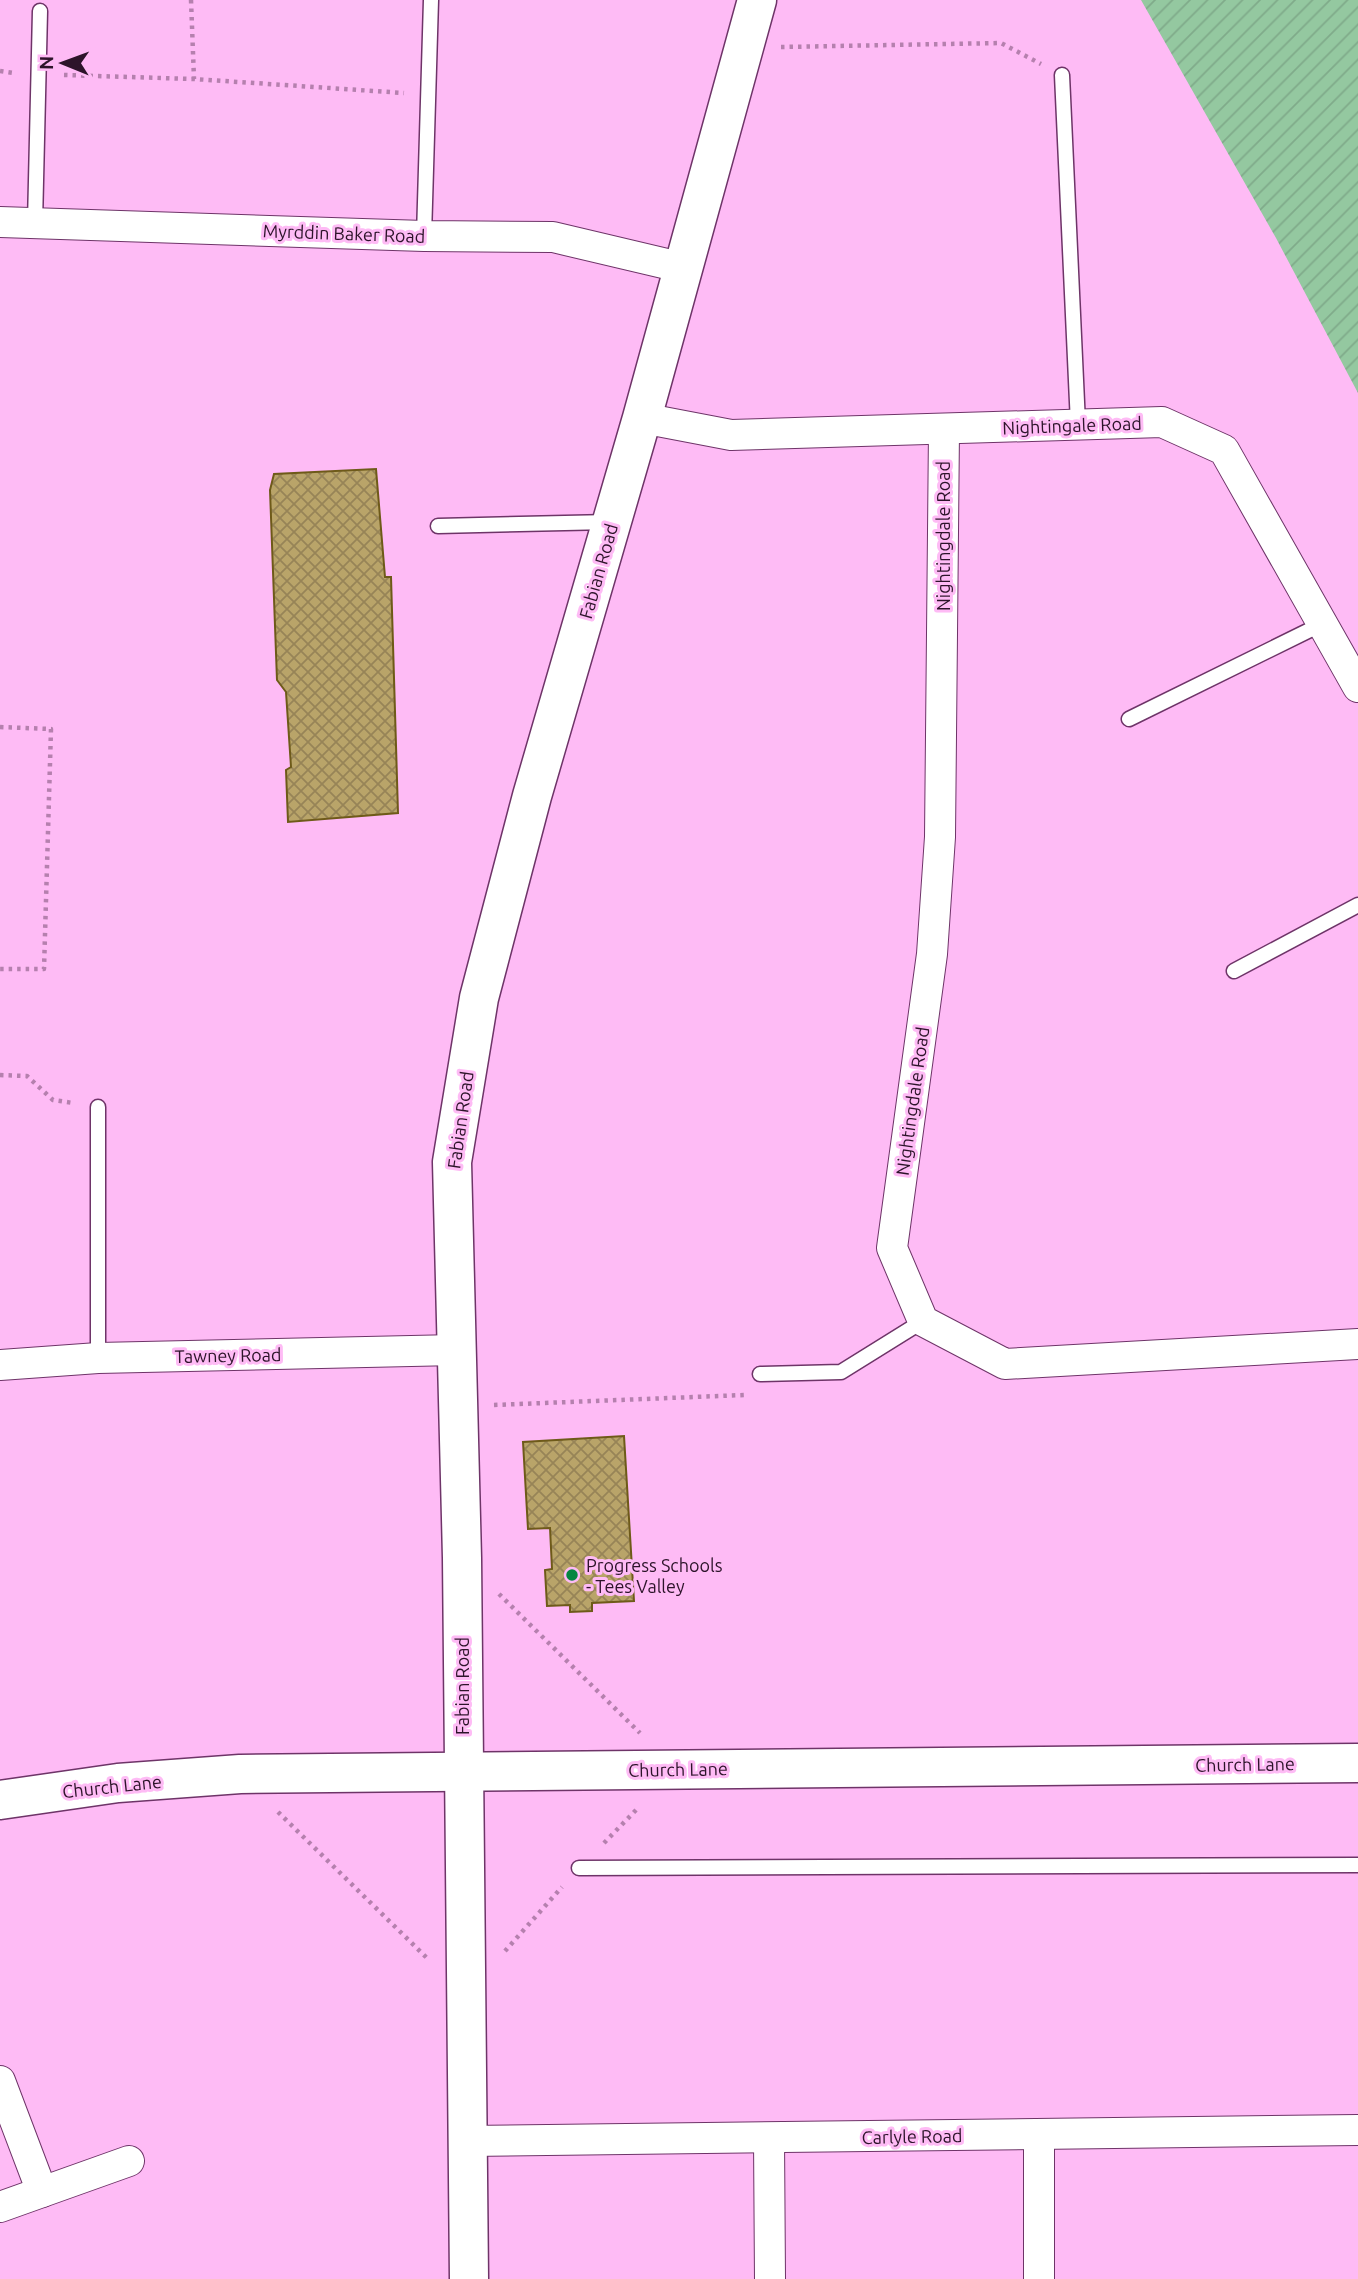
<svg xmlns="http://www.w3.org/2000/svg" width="1358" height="2279" viewBox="0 0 1358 2279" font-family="Ubuntu,sans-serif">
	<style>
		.garden { fill: url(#garden-furrows) }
		.building { fill: url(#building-cross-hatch); stroke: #6e5a19; stroke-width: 2 }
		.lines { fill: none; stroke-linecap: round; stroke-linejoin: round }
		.lane-casing { stroke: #6e3468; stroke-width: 17 }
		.street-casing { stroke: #6e3468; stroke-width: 32 }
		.secondary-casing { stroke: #6e3468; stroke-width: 41 }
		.path { stroke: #b580ae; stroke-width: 4.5; stroke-dasharray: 3.5 5; stroke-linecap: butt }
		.lane { stroke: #fff; stroke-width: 14 }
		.street { stroke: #fff; stroke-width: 30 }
		.secondary { stroke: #fff; stroke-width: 38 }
		.poi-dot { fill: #058641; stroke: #febbf5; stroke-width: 2.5 }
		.labels { text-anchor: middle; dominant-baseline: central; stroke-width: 6; stroke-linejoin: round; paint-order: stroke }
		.street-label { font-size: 18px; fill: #2d142a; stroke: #febbf5 }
		.poi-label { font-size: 18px; fill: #2d142a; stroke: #febbf5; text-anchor: start }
	</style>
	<defs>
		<pattern id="garden-furrows" width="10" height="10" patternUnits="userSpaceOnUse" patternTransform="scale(1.75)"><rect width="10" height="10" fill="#94c8a0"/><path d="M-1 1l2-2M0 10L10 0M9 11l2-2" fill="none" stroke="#80ab8a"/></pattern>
		<pattern id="building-cross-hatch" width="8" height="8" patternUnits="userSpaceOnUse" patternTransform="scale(1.75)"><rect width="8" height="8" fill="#b9a469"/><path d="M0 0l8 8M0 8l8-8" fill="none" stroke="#978457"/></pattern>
	</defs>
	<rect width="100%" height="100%" fill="#febbf5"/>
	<path class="garden" d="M1141,0H1358V393L1276,238Z"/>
	<g class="building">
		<path d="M376,469L385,577H391L398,813L288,822L286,770L291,767L286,692L277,680L270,490L274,474Z"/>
		<path d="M624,1436L634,1601L592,1603V1611L570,1612V1605L547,1606L545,1570L552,1569L550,1528L528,1529L523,1442Z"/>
	</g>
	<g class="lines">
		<defs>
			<g id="lane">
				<path d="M1062,75L1078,424"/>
				<path d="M35,223L40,11"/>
				<path d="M424,236L431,0"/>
				<path d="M438,526L610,522"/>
				<path d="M1129,719L1322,624"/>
				<path d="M1234,971L1358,905"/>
				<path d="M98,1107V1358"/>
				<path d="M760,1374L841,1372L923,1321"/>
				<path d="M579,1868L1358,1865"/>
			</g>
			<g id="street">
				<path d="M0,222L424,236L553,237L684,268"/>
				<path d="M642,418L731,435L1162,422L1224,450L1358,687"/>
				<path d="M944,430L940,837L932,954L892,1248L923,1321L1005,1364L1358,1344"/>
				<path d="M0,1365L98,1358L456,1350"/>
				<path d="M0,2081L42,2192"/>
				<path d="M1039,2134V2279"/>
				<path d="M769,2138L770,2279"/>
				<path d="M467,2141L1358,2130"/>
				<path d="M0,2207L129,2161"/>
			</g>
			<g id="secondary">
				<path d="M0,1800L118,1783L240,1774L1358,1763"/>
				<path d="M469,2279L462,1558L452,1162L479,998L532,796L642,418L757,0"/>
			</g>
		</defs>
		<use href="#lane" class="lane-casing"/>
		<use href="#street" class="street-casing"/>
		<use href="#secondary" class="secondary-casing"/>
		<g class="path">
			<path d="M191,0L194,79"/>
			<path d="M781,47L1001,43L1041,64"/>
			<path d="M0,71L13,73"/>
			<path d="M64,75L194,79L404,93"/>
			<path d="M0,727L51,729L44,969H0"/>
			<path d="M0,1075L27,1076L53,1100L73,1103"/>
			<path d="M494,1405L744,1395"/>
			<path d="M499,1594L640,1733"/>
			<path d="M278,1812L429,1960"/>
			<path d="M604,1843L637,1809"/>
			<path d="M505,1951L562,1887"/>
		</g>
		<use href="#lane" class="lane"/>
		<use href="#street" class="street"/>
		<use href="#secondary" class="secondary"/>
	</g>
	<circle class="poi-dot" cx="572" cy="1575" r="7"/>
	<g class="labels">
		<g class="street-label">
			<text transform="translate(344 233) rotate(2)">Myrddin Baker Road</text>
			<text transform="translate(1072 425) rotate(-2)">Nightingale Road</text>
			<text transform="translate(943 536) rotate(-90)">Nightingdale Road</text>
			<text transform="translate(598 571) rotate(-74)">Fabian Road</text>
			<text transform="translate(912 1101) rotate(-82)">Nightingdale Road</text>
			<text transform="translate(460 1120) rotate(-82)">Fabian Road</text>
			<text transform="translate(228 1355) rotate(-1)">Tawney Road</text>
			<text transform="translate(462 1686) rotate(-90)">Fabian Road</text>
			<text transform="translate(1245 1764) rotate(-1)">Church Lane</text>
			<text transform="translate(678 1769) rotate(-1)">Church Lane</text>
			<text transform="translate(112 1786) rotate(-6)">Church Lane</text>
			<text transform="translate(912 2136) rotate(-1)">Carlyle Road</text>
		</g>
		<g class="poi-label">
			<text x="586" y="1565">Progress Schools<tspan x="586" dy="21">- Tees Valley</tspan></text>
		</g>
	</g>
	<g transform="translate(63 63) rotate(271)" stroke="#febbf5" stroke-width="5" paint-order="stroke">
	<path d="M0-5L12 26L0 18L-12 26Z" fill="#2d142a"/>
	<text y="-10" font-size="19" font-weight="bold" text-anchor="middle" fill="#2d142a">N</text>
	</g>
</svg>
